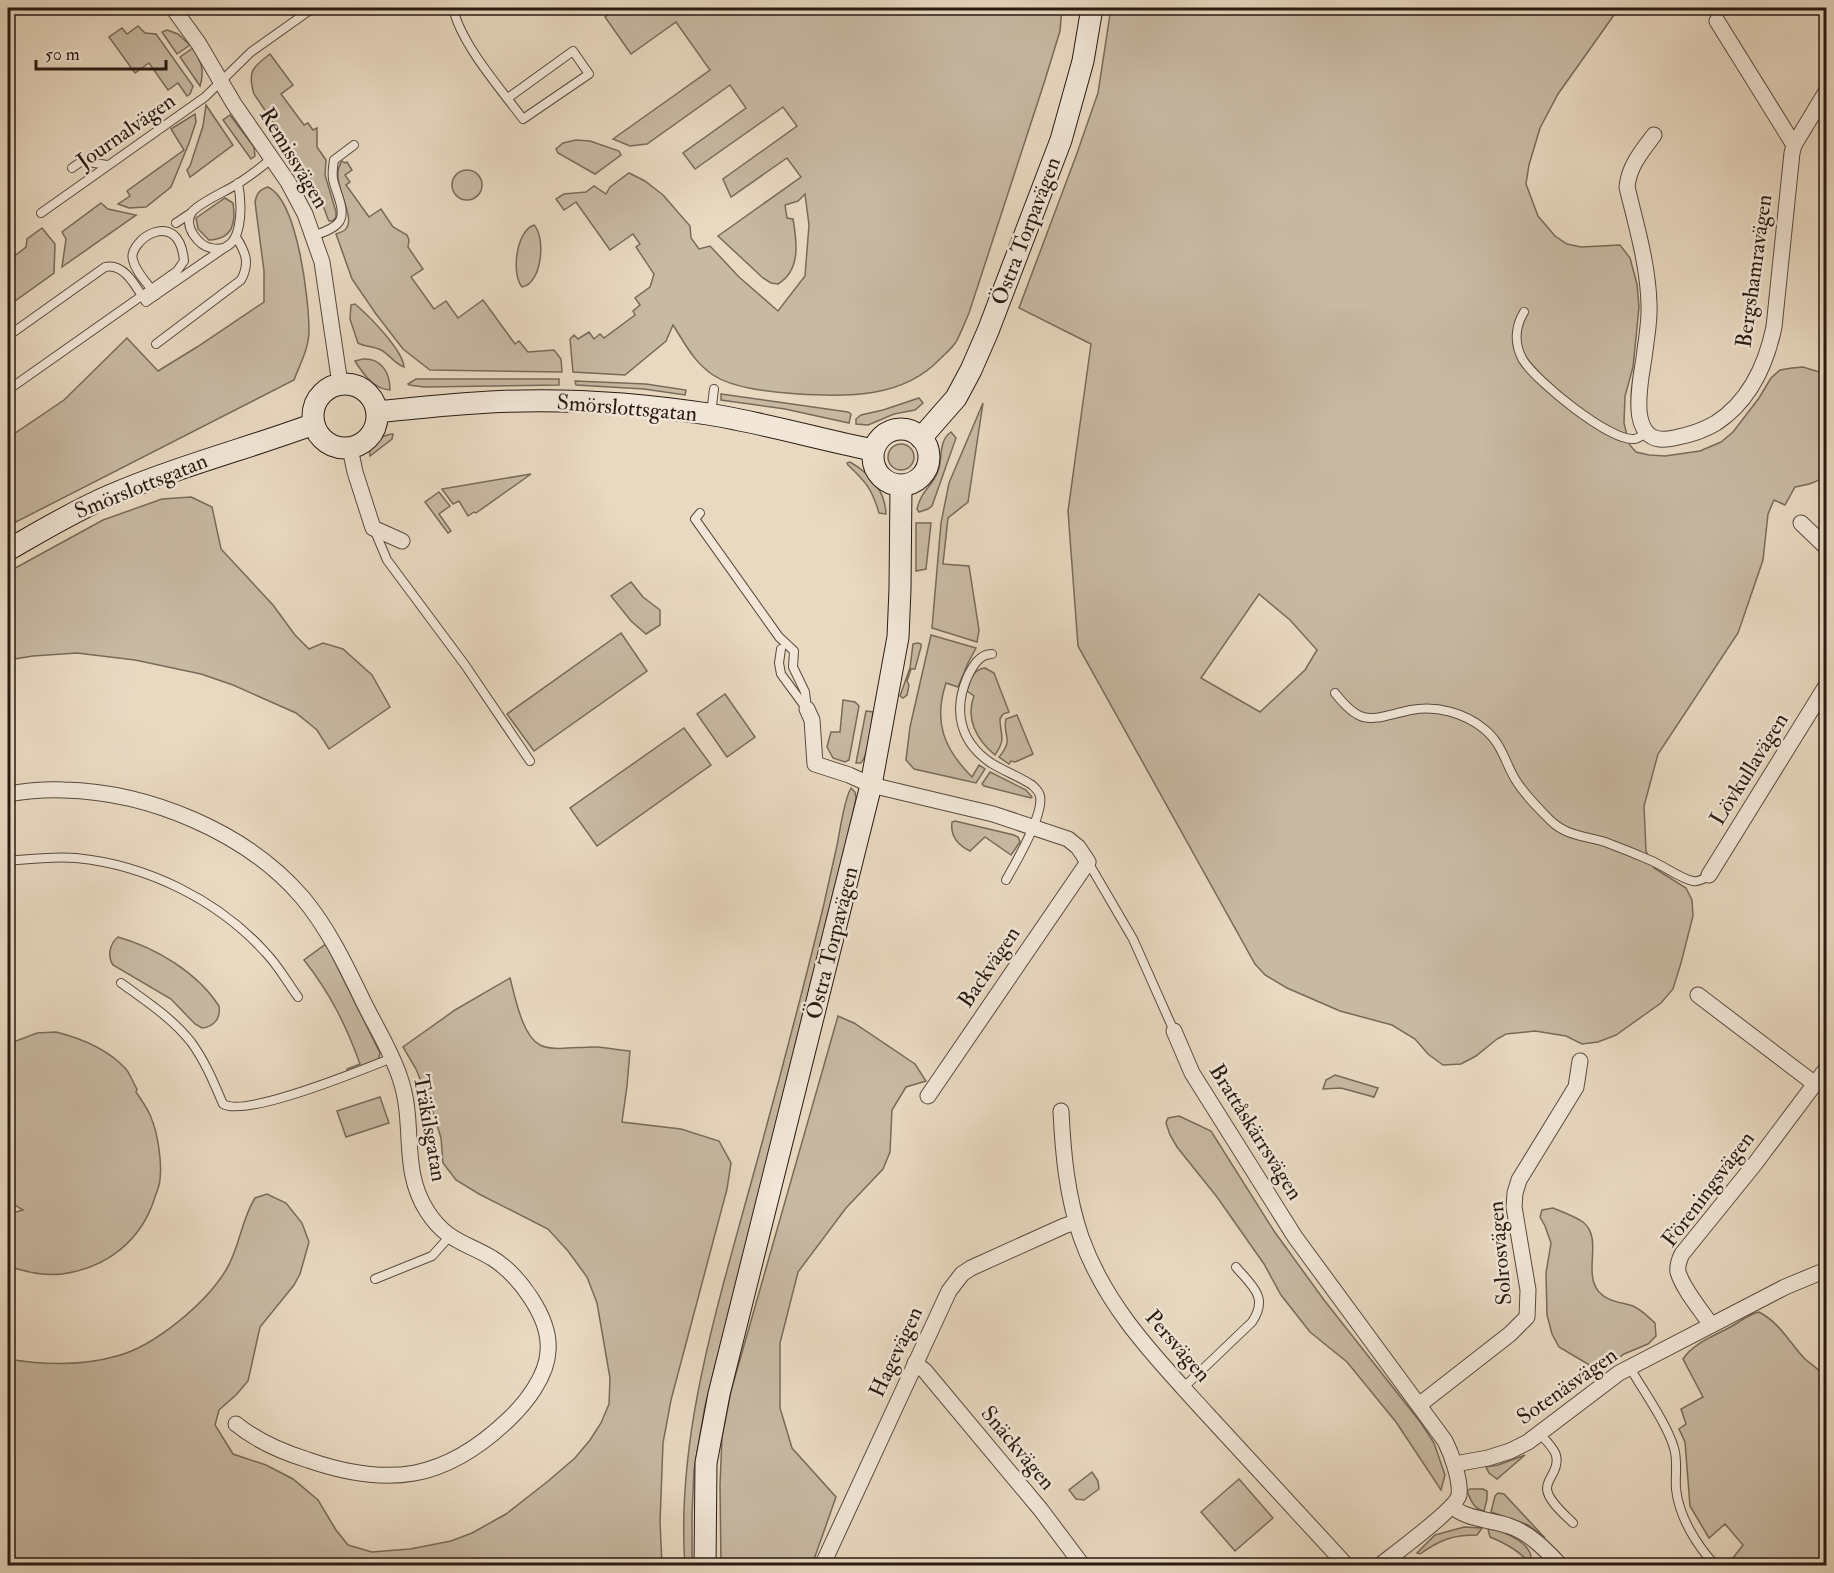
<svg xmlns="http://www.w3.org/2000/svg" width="1834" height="1573" viewBox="0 0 1834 1573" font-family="'IM FELL Double Pica',serif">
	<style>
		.green { fill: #c8b9a3; stroke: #786a5a; stroke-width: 1.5; fill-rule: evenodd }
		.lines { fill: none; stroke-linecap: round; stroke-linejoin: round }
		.lane-casing { stroke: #584a3e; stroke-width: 10 }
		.street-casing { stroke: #584a3e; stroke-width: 17 }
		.secondary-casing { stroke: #281a12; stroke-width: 23 }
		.lane { stroke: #f1e6d7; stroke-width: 8 }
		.street { stroke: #f1e6d7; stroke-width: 15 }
		.secondary { stroke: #f1e6d7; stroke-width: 21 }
		.labels { text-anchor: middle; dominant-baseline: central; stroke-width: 5; stroke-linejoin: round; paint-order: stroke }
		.street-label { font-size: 22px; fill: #281a12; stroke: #f1e6d7 }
	</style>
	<rect width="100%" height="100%" fill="#e9d9c1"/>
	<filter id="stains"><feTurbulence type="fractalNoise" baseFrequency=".00333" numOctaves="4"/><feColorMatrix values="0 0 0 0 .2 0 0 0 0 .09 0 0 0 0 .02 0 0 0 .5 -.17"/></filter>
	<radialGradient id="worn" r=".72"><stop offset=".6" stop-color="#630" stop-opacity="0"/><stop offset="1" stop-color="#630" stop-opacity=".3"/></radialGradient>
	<g class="green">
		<path d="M618,8H1062L1060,31L1045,80L969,313C965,322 961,333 956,342C952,348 945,354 940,359C903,398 848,397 798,394C773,392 734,389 713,375C693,361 686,345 673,325L666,341L625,375L573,372L570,339L574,335L578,339L589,332L594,339L600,334L604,338L635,315L633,311L640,305L635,298L650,287L654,274L636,247L640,244L633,234L610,250L576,202L564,210L556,199L564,194L586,192L594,186L606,194L610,187L629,173L645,181L663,195L690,226L691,238L699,249L710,246L739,277L778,311L805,276L809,225L805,194L798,201L785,205L787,218L793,219C797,242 801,270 778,284L771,283L763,278L718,236L801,177L787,158L731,197L723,179L797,126L783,107L695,169L683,153L746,108L730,85L647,144L630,146L613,139L710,70L676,22L631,54L605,17Z"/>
		<path d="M1111,8H1619L1558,94L1540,128L1529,165L1526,184L1538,216L1555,236L1567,244L1581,247L1620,245L1630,258L1637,284L1639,307L1633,367L1625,396L1624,423L1629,444L1636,452L1649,455L1665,456L1700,451L1721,442L1733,432L1759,398L1771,378L1780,370L1792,368L1803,367L1826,374V475C1817,483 1806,485 1795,487L1785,505L1774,500L1768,514L1763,560L1738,633L1658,754L1644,806L1646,851L1654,868L1686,888L1692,900L1693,916L1681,963L1673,989L1661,1003L1616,1035L1598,1042L1582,1044L1566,1036L1535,1031L1506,1034L1497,1039L1476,1056L1461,1064L1443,1065L1428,1054L1415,1039L1392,1025L1340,1011L1287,988L1265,975L1255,964L1078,646L1068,511L1091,344L1019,308L1076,156L1098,93ZM1259,594L1290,620L1317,650L1305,670L1260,712L1201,678Z"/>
		<path d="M138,26L145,33L156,34L193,86L190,94L187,96L178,83L168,90L149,63L135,73L109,37L122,28L127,34Z"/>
		<path d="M167,30L178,34L190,45L177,54L162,32Z"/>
		<path d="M193,48C201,61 205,70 200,86L180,57Z"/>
		<path d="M270,54L293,85L281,94L304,125L308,123L313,130L317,128V147L326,160L325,175L336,212V217L333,221H329L328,219L318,192L308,174L254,94C247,71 253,67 270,54Z"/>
		<path d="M206,105L233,145L190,177L187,170L190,166L203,126Z"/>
		<path d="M195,114L196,122L189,143L171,187L146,207L129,208L118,204L130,196L127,191L184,150L171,129Z"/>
		<path d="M230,115L254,147L255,156L251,159L223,120Z"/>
		<path d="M576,140L590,141L619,151L621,155L595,174L558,153L556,149L563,143Z"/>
		<path d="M342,161L345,163L347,162L352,170L345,175L350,182L346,185L369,217L381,209L393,227L407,235L409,240L408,247L423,269L411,277L434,309L446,301L458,318L483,300L515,344L519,341L528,352L554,350L561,359L562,372L430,370L403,349L376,314L352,279L336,234C339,233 342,232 345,230C359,216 327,182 342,161Z"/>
		<circle cx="467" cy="185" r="15"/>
		<path d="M268,187C298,201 309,301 309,331C309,348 300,364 294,380L8,526V438L64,400L127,338L158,371L197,347L264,302V271L255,202C257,193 259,190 268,187Z"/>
		<path d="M225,198L233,203C236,223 233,239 209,240L198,229L196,218Z"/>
		<path d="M101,203L108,209L136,215L62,267L66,239L62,232Z"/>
		<path d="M534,225C546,237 542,284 522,287C511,274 516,231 534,225Z"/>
		<path d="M42,228L55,244L54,273L8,306V261L26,247L27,239Z"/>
		<path d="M355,304C368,315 403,350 404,367C395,364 390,355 381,350C373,346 365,347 358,343L350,319L351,305Z"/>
		<path d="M363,359C381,358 390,372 390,390C374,389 363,374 355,361Z"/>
		<path d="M416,379H559V385L424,387L409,385L408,384Z"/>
		<path d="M575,381L646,384L686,390L685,395L644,389L576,385Z"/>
		<path d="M721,394L848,412L851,414L849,423L785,409L721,400Z"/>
		<path d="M919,398L923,403L915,410L894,414L873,423L868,425L856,424V419L861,415L883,410Z"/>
		<path d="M983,403L968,502L948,518L943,564L969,566L979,630L977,642L932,628L941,523L949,483Z"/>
		<path d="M951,432L956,438L932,506L928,509L919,512L917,509C921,490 933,486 938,471C943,458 938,441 951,432Z"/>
		<path d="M391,434H393L392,439L370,456C367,442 379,437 391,434Z"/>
		<circle cx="901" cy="457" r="13"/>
		<path d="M850,462C869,473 885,490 886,514L879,513C872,489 866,482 848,465L847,463Z"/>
		<path d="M531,474L476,513L474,512L468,516L459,501L453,504L442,489Z"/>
		<path d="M439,492L450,506L439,514L451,531L448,533L425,502Z"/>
		<path d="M191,497L212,507L221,549L273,605L295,635L309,649L323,643L343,649L372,675L390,707L329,749L317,730L296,713L233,685L201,674L135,660L77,653L33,656L8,660V572L103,520L162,499Z"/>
		<path d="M916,523H931L926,569L916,571Z"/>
		<path d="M631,582L643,597L660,610V625L646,634L631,621L611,596Z"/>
		<path d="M621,633L647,671L534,751L507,714Z"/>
		<path d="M931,635L976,648L968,663L958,687L946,683C933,722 944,749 972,777L979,765L985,769L976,783L914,769L906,760L910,727Z"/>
		<path d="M918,643L921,644V647L915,669H911L907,681L909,685L907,695L903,698L900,696L910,668L913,644Z"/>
		<path d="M985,668L994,673L1009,712L1003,714L1000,719C1000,737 1007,737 995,755C977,740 965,719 974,696L967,691C971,679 972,670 985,668Z"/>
		<path d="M725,694L755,737L727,757L697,714Z"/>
		<path d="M843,700L855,702L859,706L849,760L845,762L833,758L827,747L831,732H840Z"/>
		<path d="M866,711L873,712C871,725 869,754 861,763H856Z"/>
		<path d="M1017,715L1033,754L1015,762L1011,761L1009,764L999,757C1015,738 1002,737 1006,719Z"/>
		<path d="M684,728L711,765L597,846L570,808Z"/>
		<path d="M990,772L1026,790L1032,797L1031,798L984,786L982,784Z"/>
		<path d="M851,788L855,792L856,798L848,837L784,1096L705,1406L694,1470L692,1515V1565L685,1566C676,1443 714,1318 746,1201C768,1122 789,1043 809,964C819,926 828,888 836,850C840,833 843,802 851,788Z"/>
		<path d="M955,821L1014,835L1018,837L1020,842L1011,855L985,837L970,851C958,845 950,836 952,822Z"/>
		<path d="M118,937C156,948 197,972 219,1006C221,1018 214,1027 202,1028L195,1024L171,999L113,965C107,956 110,943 118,937Z"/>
		<path d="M326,944L380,1053L378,1062L348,1074L347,1069L360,1064C346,1025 330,993 304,960Z"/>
		<path d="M510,978C515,996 522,1036 540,1045C553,1052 582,1046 597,1047C608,1048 619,1050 630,1051L627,1086L622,1122L681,1129L719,1141L731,1163L727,1189L671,1400L663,1443L660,1522L662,1565H8V1359C43,1365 82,1366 117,1356C155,1346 206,1303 226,1270C240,1247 241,1220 255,1198L267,1194L286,1203L302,1223L309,1242L300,1274L294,1285L260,1327L248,1381L236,1395L219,1410L215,1425L233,1454L266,1465L293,1479L318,1500L336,1530L348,1545L372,1552L410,1549L451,1541L472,1533L506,1514L547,1482L575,1458L590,1440L601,1423L609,1404L610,1378L597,1303L587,1277L568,1251L548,1229L479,1194L456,1180L443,1163L441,1138L430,1103L416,1069L403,1047L455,1010Z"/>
		<path d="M838,1016L854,1023L915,1064L926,1081L906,1087L892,1110L890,1152L883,1169L846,1208L798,1272L780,1343V1408L792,1448L836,1497L812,1565H721L720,1485L722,1437L731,1391Z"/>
		<path d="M56,1032C80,1038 107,1049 125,1068C130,1073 133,1083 137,1089L136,1092C142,1101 149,1110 152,1120C158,1135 162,1163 160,1179C160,1185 157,1191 155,1197C142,1240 107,1268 62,1274C43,1276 25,1272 8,1266V1214L23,1210L8,1201V1044L37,1033Z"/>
		<path d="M1335,1075L1378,1088L1374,1097L1341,1088L1323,1089L1326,1080Z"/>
		<path d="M380,1097L389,1123L346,1137L337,1111Z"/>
		<path d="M1179,1116L1211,1131L1274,1231L1324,1300L1421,1423L1434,1443L1445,1475L1441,1490L1396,1422L1347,1362L1310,1332L1281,1295L1264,1264L1217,1197L1177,1147L1170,1135L1166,1123L1168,1118Z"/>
		<path d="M1553,1208C1563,1212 1574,1216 1583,1222C1604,1239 1582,1272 1599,1292C1608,1302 1621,1302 1633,1306C1642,1310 1648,1317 1655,1323L1656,1336L1648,1344L1624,1354L1608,1366H1591L1559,1347L1552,1334L1547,1315L1546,1273L1551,1243L1545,1226L1540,1217L1542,1210Z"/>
		<path d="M1759,1312C1780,1323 1789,1342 1805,1359C1812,1365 1820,1370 1826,1378V1565H1731L1729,1563L1743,1545L1725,1524L1709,1538L1690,1506L1685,1442L1679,1429L1686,1424L1681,1409L1703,1397L1683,1359C1694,1342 1717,1335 1734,1325C1743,1320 1749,1314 1759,1312Z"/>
		<path d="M1525,1455L1497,1479L1489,1473L1486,1467L1498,1465Z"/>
		<path d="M1092,1472L1098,1481L1099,1489L1084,1500L1076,1499L1069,1490Z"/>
		<path d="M1239,1479L1273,1518L1235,1551L1201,1512Z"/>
		<path d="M1470,1489H1483L1487,1491V1499L1484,1511C1474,1509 1471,1501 1467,1491Z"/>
		<path d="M1498,1493L1504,1494L1545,1538L1528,1525L1491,1512L1495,1496Z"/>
		<path d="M1464,1527L1482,1528L1477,1535C1452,1535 1440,1540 1420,1554L1417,1553L1435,1535Z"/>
		<path d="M1488,1529C1506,1531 1535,1544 1531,1564C1519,1551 1507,1544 1490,1537Z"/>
	</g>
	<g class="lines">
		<defs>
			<g id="lane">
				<path d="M453,8C461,44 500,88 523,119L589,74L573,51L508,98"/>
				<path d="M72,168L82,161L107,165"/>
				<path d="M238,183C242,204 245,256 211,248C204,247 197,240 193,234C189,228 187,219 192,212C200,202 227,191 239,183C251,175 262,167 272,158"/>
				<path d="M41,213L205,97L251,52L313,8"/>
				<path d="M176,223L191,213"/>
				<path d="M313,236C321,233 334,229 339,222C347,211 335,191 333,179C332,173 333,166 334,160L354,145"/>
				<path d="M1524,312C1515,327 1514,344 1523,360C1536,381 1610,442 1635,439C1639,438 1643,435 1647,432"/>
				<path d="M8,336L105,267C125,262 137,289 146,302L156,295"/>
				<path d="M156,344L241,280C250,263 246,253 236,237"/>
				<path d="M8,390L177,271L184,261C179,205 127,241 133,260C136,273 149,285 156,295L230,244"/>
				<path d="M711,414L714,389"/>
				<path d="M700,513L695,519L779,637L794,651L793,667L805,692L807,709"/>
				<path d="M374,529L387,560L465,665L530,761"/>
				<path d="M781,649L779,663L781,674L806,708"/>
				<path d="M992,654C979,654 972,667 967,678C953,711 960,742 991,763C1004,771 1018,776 1032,785C1035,788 1039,791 1040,796C1044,815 1015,864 1006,880"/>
				<path d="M1335,693C1363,729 1372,718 1411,710C1436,705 1465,713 1484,729C1501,742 1505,762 1515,779C1524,794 1538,808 1551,821C1567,836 1585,836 1605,842C1621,848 1636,854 1652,861C1664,866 1681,879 1693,881C1699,882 1704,879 1709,875"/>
				<path d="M8,861C30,859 54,856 76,858C147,865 218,900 265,952C278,965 287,982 298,997"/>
				<path d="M1088,862L1133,939L1174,1031"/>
				<path d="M121,983C146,1001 172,1018 191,1042C205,1061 214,1083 223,1104C246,1118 364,1069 392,1058"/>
				<path d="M375,1279L432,1256L450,1236"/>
				<path d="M1630,1368C1643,1390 1667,1424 1674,1448C1678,1460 1675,1476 1676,1489C1679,1517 1697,1546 1716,1566"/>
				<path d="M1183,1388L1252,1322C1269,1297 1252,1286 1236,1267"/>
				<path d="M1540,1434C1553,1448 1563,1456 1552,1475C1550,1479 1547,1483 1547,1489C1548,1501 1565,1515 1573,1523"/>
			</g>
			<g id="street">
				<path d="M173,8L199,44L234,104L288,182L305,214L322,262L340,384"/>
				<path d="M1717,21L1794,145"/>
				<path d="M1654,135C1642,151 1629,166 1627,187C1636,225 1648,264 1649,304C1650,322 1646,340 1644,358C1640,384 1625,449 1674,438C1689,435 1703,431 1716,423C1750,401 1766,365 1774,327L1792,153L1794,145L1826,92"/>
				<path d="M350,448L355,472L373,528L402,541"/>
				<path d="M1801,523L1826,547"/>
				<path d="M807,709L812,720L815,764L849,775L871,785L993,814L1068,839L1078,847L1088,862L928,1096"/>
				<path d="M8,794C26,791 45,789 64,790C149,792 246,832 302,897C329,929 347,968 365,1005C377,1029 392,1053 400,1078C416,1124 400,1169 427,1211C446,1241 465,1242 492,1258C519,1275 551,1318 548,1351C547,1376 526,1403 508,1420C445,1480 389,1488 308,1460C282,1452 257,1441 236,1424"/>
				<path d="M1709,875L1826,686"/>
				<path d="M1698,995L1815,1084"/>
				<path d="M1174,1031L1192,1073L1295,1237L1445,1441C1451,1453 1461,1480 1459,1495C1456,1509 1394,1554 1379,1566"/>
				<path d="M1061,1111C1063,1154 1067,1196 1081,1237C1106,1308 1158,1360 1207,1414C1254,1465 1300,1515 1347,1566"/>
				<path d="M1711,1325C1701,1310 1683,1289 1678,1272C1677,1265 1679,1260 1682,1254L1754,1165L1826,1069"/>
				<path d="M915,1363L925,1371L1041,1510L1083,1566"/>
				<path d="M1419,1405L1510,1334L1527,1317L1528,1290L1514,1207L1515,1193L1519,1180L1576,1087L1580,1061"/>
				<path d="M1455,1464L1488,1458L1510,1451L1528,1442L1619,1373L1785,1287L1826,1270"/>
				<path d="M1452,1506C1464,1519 1493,1520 1509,1526C1530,1533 1546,1550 1561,1566"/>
				<path d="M822,1566L949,1291L962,1274L971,1268L1064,1226L1076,1222"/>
			</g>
			<g id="secondary">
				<circle cx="345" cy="416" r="32"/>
				<path d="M377,412C414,408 453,404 490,402C563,398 636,403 708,414C764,423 818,439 873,450"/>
				<circle cx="901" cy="457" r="28"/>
				<path d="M921,438L956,398L971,370L988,331L1061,140L1083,61L1092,8"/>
				<path d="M8,550C41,531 74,511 109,496C176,467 246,449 314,424"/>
				<path d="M705,1566L706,1463L719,1394L871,785L898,637L900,589L901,486"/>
			</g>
		</defs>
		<use href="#lane" class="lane-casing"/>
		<use href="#street" class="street-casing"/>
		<use href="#secondary" class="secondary-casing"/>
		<use href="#lane" class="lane"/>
		<use href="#street" class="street"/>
		<use href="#secondary" class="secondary"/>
	</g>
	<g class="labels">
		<g class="street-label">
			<text transform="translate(126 131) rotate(-35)">Journalvägen</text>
			<text transform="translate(294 158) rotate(59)">Remissvägen</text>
			<text transform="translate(1026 231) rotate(-69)">Östra Torpavägen</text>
			<text transform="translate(1754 271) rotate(-82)">Bergshamravägen</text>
			<text transform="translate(627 408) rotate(5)">Smörslottsgatan</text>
			<text transform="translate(141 486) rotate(-22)">Smörslottsgatan</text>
			<text transform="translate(1749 769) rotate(-58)">Lövkullavägen</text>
			<text transform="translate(832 943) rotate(-76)">Östra Torpavägen</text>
			<text transform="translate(989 967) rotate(-56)">Backvägen</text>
			<text transform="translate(430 1128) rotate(80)">Träkilsgatan</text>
			<text transform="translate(1256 1132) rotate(58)">Brattåskärrsvägen</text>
			<text transform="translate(1708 1189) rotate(-53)">Föreningsvägen</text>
			<text transform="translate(1500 1253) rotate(-95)">Solrosvägen</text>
			<text transform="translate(1178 1346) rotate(49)">Persvägen</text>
			<text transform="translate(896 1352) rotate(-65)">Hagevägen</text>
			<text transform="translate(1567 1386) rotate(-35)">Sotenäsvägen</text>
			<text transform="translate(1018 1448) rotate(50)">Snäckvägen</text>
		</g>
	</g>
	<rect width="1834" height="1573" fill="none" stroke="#e9d9c1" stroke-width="30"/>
	<rect x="9" y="9" width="1816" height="1555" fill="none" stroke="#281a12" stroke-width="3"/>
	<rect x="15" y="15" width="1804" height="1543" fill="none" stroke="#281a12" stroke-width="1.5"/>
	<path d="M36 60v9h130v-9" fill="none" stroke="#281a12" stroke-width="3"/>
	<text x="45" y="60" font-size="18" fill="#281a12" stroke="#f1e6d7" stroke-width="4.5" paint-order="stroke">50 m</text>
	<rect width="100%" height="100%" filter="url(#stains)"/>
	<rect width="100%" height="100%" fill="url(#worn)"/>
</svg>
